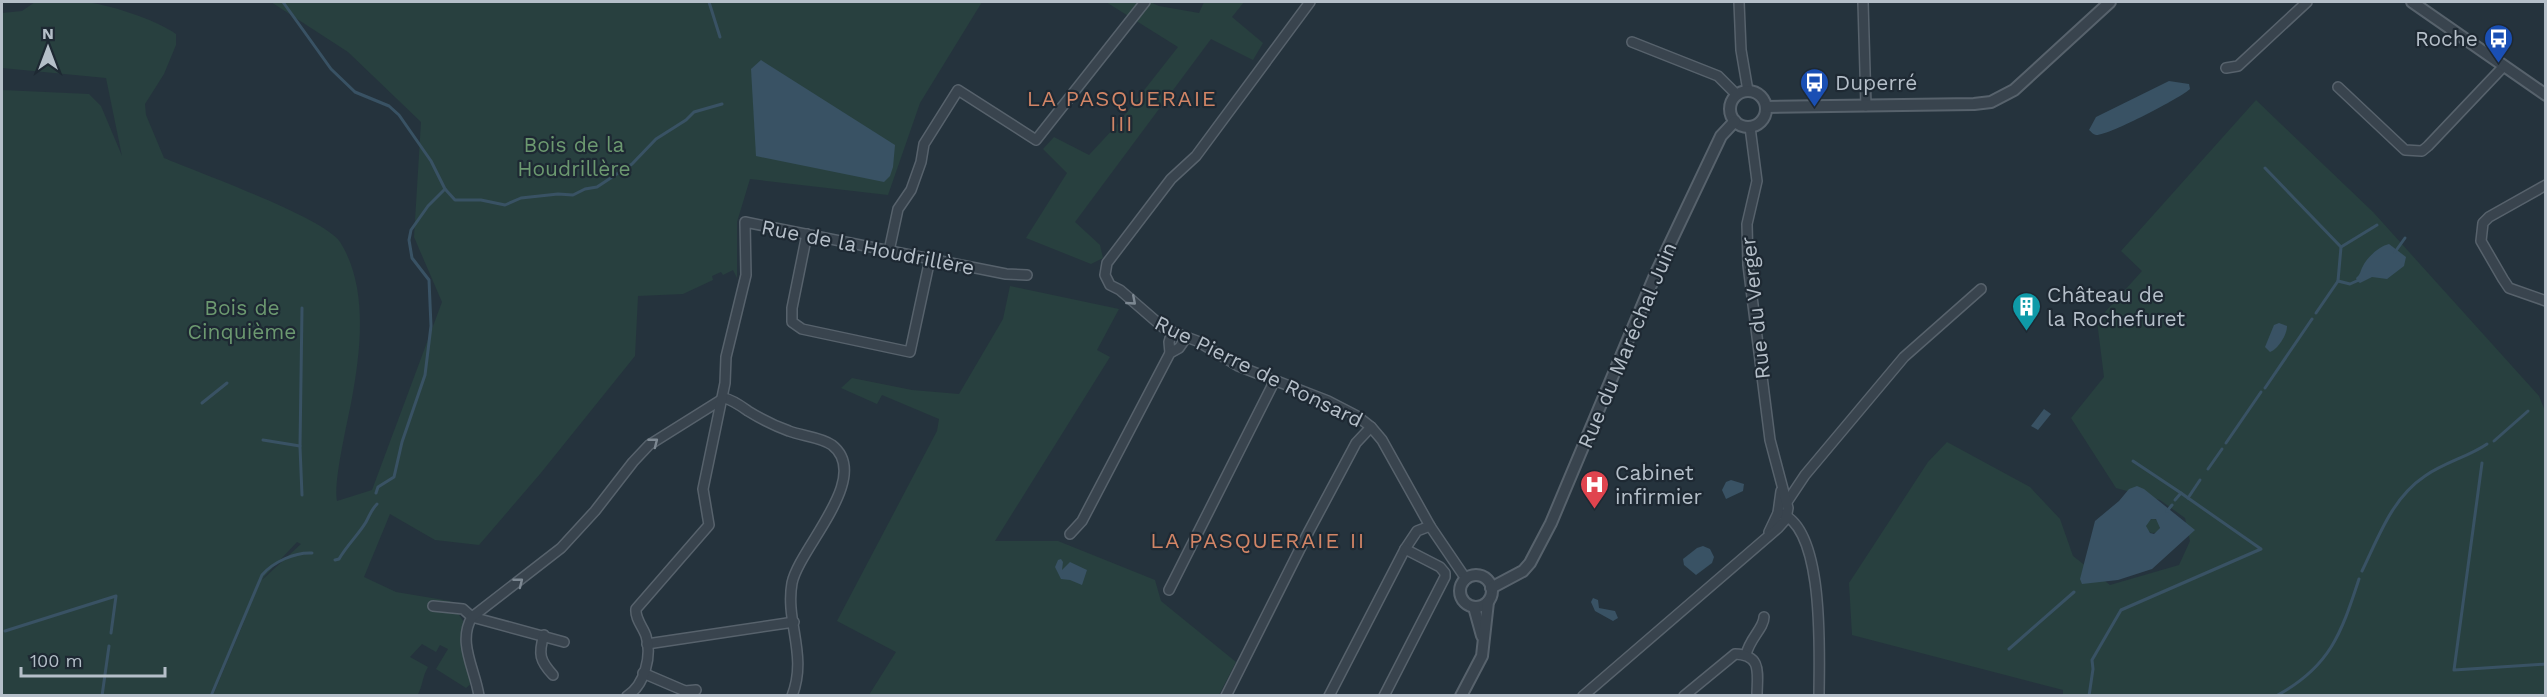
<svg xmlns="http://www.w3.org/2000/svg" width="2547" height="697" viewBox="0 0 2547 697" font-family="'Work Sans',sans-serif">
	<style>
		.green { fill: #28403f; fill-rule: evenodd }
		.water { fill: #395264; fill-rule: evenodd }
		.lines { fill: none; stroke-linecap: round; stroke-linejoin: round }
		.stream { stroke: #395264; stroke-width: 3 }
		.minor-casing { stroke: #57626c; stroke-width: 12 }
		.tertiary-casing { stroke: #57626c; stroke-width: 14 }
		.minor { stroke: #39444e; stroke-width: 9 }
		.tertiary { stroke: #39444e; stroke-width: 10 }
		.oneway { stroke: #7d8892 }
		.labels { text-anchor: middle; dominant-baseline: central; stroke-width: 4.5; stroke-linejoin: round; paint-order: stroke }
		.poi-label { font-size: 21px; fill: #b5bfc9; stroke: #1e2933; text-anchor: start }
		.park-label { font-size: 21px; fill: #6c9970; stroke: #1e2933 }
		.street-label { font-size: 21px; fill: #b5bfc9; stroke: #1e2933 }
		.neighbourhood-label { font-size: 22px; letter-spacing: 1.5px; fill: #d28566; stroke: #1e2933 }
	</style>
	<rect width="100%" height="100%" fill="#25333d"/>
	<g class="green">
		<path d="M35,2C51,2 67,1 82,2C106,3 157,20 176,34V45L164,74L145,104L146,115L164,158C197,172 325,218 340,242C368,286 361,349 352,398C348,420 333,482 337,501L372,490L442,302L414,237L421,122L348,52L271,2H982L920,103L888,195L750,179L737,222V278L733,270L723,275L721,272L712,276L713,280L683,294L638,296L635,356L540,474L479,545L435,540L390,514L364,577L396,592L450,601L465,624L473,682L466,688L436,669L448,649L440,645L436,652L422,644L410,657L428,667C422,677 423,686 417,696L213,695L246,617L210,695H2V90L89,94L101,106L122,156L106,78L2,68V13L22,11ZM297,542L301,544L262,580L264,577Z"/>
		<path d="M1106,2H1150L1159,6L1199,13L1204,2H1244L1232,17L1263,43L1253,60L1211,39L1075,222L1100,245L1103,258L1091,264L1026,238L1067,173L1043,149L1054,137L1089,155L1116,126L1178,47Z"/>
		<path d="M2256,100L2373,212L2539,396L2545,411V695H2063V690L1852,635L1849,583L1928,462L1947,442L2030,487L2060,519L2073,556L2110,585L2179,565L2190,541L2185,518L2160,500L2116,488L2071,418L2104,377L2097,321L2142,271L2121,251Z"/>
		<path d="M1010,286L1119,309L1097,350L1110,357L995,541H1058L1155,580L1161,601L1236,662L1219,695H869L896,652L837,621L937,431L939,419L882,395L877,404L841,388L852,378L912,390L959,394L1003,319Z"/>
		<circle cx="2153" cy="526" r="7"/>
	</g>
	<g class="water">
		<path d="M761,60L895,145L893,167L890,176L884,182L756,156L751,69Z"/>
		<path d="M2169,81L2189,84L2190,89C2182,97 2108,136 2096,135C2092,134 2092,132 2089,130L2096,117Z"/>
		<path d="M2389,244L2406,257L2404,266L2387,279L2372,277L2360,283L2357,281L2356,278C2361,274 2360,271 2363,266C2367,257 2380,246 2389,244Z"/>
		<path d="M2279,323L2287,326C2287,335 2278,349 2270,352L2265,347L2274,325Z"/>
		<path d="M2044,409L2051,414L2038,430L2031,426Z"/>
		<path d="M1731,480L1744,484L1743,491L1726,499L1722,490L1726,482Z"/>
		<path d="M2137,486L2144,489L2195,530L2152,569L2118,580L2082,584L2080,579L2095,521L2119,501L2129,489ZM2151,519H2156L2160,528L2154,534L2150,533L2146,526Z"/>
		<path d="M1703,546L1710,549L1714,557L1712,563L1696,575L1684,565L1683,559L1697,548Z"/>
		<path d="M1061,559L1063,562L1062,570L1070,562L1087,570L1082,585L1070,580L1061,579L1055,567L1058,560Z"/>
		<path d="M1593,598L1598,600L1599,608L1615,611L1618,618L1613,621L1595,611L1591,602Z"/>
	</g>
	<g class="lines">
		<g class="stream">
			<path d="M283,2L331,69L355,92L389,106L399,115L431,161L445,189L428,206L411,230L409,240L412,258L429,280L431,326L425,375L402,442L394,477L378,487L376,493"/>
			<path d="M709,2L720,37"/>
			<path d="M2265,168L2341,247L2338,281"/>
			<path d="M445,189L455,200H481L505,205L521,198L558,194L573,195L585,189L597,187L632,164L656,139L686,120L694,112L722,104"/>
			<path d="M2341,247L2377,225"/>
			<path d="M2395,252L2405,238"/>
			<path d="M2316,313L2338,281L2350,284L2359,280"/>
			<path d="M2265,388L2312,319"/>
			<path d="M202,403L227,383"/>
			<path d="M263,440L300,446"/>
			<path d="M2494,441L2528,411"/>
			<path d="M2226,443L2261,392"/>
			<path d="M2133,461L2181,493"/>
			<path d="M2482,463L2454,670L2546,664"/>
			<path d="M2208,469L2222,449"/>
			<path d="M302,495L300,447L302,308"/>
			<path d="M2175,500L2181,493L2188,498L2200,480"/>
			<path d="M2167,511L2172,505"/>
			<path d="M335,560L339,559C347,545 359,534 366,522C370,515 371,510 377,504"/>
			<path d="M2362,571C2379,536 2392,498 2425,476C2445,462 2468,457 2487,444"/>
			<path d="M5,631L116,596L111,633"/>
			<path d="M2009,649L2074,592"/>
			<path d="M102,696L109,646"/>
			<path d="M211,696L262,575C273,562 295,552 312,553"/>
			<path d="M2089,696L2093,669L2092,660L2121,610L2261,549L2188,498"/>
			<path d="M2276,696C2330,667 2341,634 2359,579"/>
		</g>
		<defs>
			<g id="minor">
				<path d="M1310,2L1196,156L1171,179L1107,263L1105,275L1110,285L1120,290L1165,329L1197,341L1238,366L1328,401L1357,416L1371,427L1382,440L1430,526L1466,579"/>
				<path d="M1739,2L1741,50L1748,91"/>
				<path d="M1863,2L1866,106"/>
				<path d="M1632,42L1718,76L1737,95"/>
				<path d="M2226,68L2238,66L2307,2"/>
				<path d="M2338,87L2405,150L2422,151L2428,146L2504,66"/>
				<path d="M2546,185L2489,217L2483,223L2481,241L2503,279L2509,288L2546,301"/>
				<path d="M807,234L792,308V322L802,329L910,352L930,259"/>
				<path d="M889,251L898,209L911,190L921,162L924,144L958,90L1036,140L1145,2"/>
				<path d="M1170,353L1169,342L1172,332"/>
				<path d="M1787,502L1805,475L1904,357L1981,289"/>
				<path d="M1778,513C1826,523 1819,658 1819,696"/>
				<path d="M1769,532L1778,513L1781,491"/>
				<path d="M1070,534L1082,521L1170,353L1179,348L1186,338"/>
				<path d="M1169,590L1275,380"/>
				<path d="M433,606L463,609L472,617L564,642"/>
				<path d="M544,635C538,654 540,661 553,675"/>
				<path d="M647,644L794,622"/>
				<path d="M1746,655C1749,639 1764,628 1764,617"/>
				<path d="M643,673L685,691L696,690"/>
				<path d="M479,696C475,669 457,642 472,617L561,548L595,511L633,462L649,445L724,398C733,400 741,406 748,411C761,419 775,426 789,431C802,436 821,437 832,445C873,477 799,548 792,583C785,622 808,655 792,696"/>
				<path d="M627,696C645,685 652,655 646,636C643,627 635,619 636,609L709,525L703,489L725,383L726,357L746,275L745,222L1006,274L1027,275"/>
				<path d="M1226,696L1309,531L1356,443L1371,427"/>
				<path d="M1329,696L1405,549L1417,531L1430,526"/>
				<path d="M1384,696L1445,577V573L1440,567L1405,549"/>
				<path d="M1583,696L1778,528L1786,519L1788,508L1770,440L1748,265L1747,224L1757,181L1750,127"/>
				<path d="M1684,696L1735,654C1763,655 1757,674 1757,696"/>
			</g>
			<g id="tertiary">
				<path d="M2412,2L2546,95"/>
				<circle cx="1748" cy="109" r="18"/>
				<path d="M1766,107L1974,104L1991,102L2014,90L2110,2"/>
				<circle cx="1476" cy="591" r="16"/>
				<path d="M1491,588L1523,571L1530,563L1551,523L1656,273L1721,136L1735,121"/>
				<path d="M1474,607L1482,636"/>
				<path d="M1461,696L1482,656L1488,602"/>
			</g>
		</defs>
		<use href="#minor" class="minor-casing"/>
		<use href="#tertiary" class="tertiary-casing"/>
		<use href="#minor" class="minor"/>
		<use href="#tertiary" class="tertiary"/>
	</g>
	<defs><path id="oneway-chevron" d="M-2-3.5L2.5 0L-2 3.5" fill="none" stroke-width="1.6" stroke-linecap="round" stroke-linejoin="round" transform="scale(1.5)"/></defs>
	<g class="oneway">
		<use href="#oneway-chevron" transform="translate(1132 301) rotate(41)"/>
		<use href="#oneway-chevron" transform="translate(654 442) rotate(-38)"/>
		<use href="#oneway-chevron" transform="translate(519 582) rotate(-38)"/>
	</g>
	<defs>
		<symbol id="bus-pin" viewBox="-11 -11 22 30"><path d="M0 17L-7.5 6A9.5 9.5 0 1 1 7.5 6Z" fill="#1a4fb4" stroke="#1e2933"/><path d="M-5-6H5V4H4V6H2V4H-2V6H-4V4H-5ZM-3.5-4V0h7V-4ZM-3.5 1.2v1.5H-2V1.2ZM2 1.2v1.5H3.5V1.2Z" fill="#fff"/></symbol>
		<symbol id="building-pin" viewBox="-11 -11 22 30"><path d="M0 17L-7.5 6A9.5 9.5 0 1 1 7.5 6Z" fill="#0f9aa8" stroke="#1e2933"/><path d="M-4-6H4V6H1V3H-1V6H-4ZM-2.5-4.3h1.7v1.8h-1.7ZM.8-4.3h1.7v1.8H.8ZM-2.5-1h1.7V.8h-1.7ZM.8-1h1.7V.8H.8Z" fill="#fff"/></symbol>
		<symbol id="hospital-pin" viewBox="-11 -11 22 30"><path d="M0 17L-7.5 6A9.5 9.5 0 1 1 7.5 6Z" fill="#e0444e" stroke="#1e2933"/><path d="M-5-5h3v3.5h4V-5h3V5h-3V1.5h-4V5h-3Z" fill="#fff"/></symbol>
	</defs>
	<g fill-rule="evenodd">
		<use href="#bus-pin" x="2482" y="22" width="33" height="45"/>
		<use href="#bus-pin" x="1798" y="66" width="33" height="45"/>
		<use href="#building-pin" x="2010" y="290" width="33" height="45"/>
		<use href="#hospital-pin" x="1578" y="468" width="33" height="45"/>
	</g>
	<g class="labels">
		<g class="poi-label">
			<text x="2478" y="38" text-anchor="end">Roche</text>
			<text x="1835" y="82">Duperré</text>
			<text x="2047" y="294">Château de<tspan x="2047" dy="24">la Rochefuret</tspan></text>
			<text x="1615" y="472">Cabinet<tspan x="1615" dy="24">infirmier</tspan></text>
		</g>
		<g class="park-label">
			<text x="574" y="144">Bois de la<tspan x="574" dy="24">Houdrillère</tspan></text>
			<text x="242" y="307">Bois de<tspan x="242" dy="24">Cinquième</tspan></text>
		</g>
		<g class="street-label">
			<text transform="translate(868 247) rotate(11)">Rue de la Houdrillère</text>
			<text transform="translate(1755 308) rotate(-96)">Rue du Verger</text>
			<text transform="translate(1627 345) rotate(-67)">Rue du Maréchal Juin</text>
			<text transform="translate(1259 371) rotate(26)">Rue Pierre de Ronsard</text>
		</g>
		<g class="neighbourhood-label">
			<text x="1122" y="98">LA PASQUERAIE<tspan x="1122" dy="25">III</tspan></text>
			<text x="1258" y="540">LA PASQUERAIE II</text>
		</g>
	</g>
	<rect width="2547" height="697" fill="none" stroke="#b5bfc9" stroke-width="6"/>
	<g transform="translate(48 48)" stroke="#1e2933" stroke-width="4.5" paint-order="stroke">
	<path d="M0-4.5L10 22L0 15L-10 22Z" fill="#b5bfc9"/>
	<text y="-9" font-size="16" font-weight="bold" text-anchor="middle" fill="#b5bfc9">N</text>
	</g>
	<path d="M21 667v9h144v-9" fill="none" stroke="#b5bfc9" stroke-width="3"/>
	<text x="30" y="667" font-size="18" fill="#b5bfc9" stroke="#1e2933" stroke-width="4.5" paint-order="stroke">100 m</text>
</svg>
